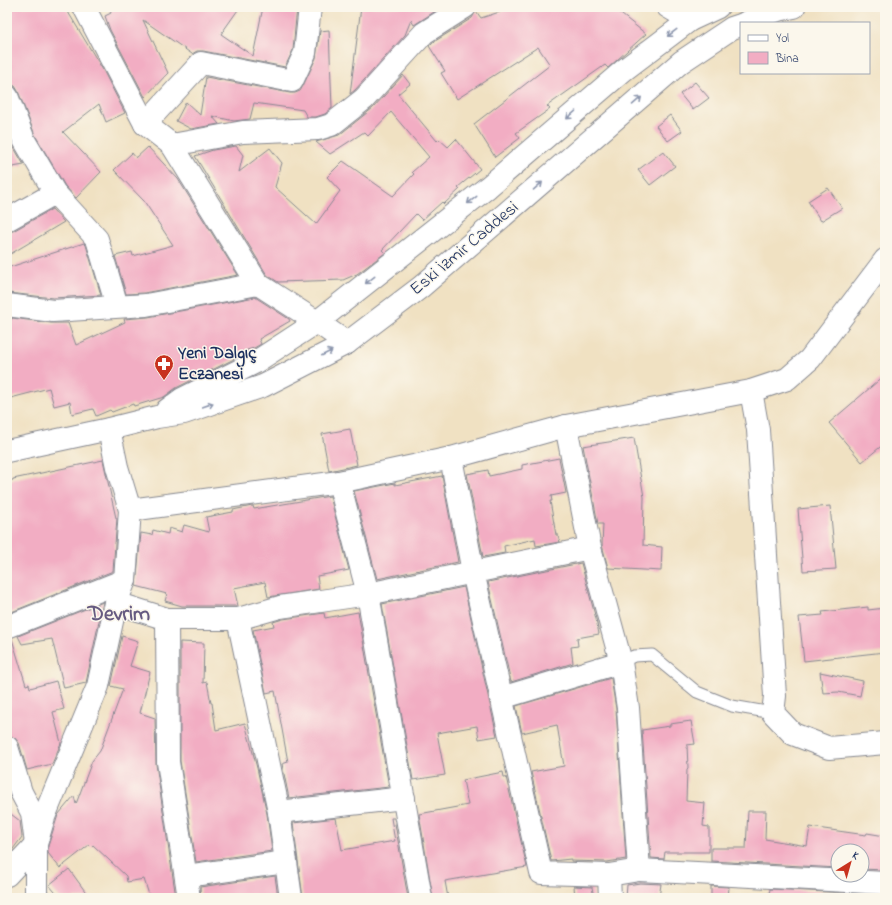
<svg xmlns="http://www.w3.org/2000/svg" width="892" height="905" viewBox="0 0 892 905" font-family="'Indie Flower',sans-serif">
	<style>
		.building { fill: #f2adc3 }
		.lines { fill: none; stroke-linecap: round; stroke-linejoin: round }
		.service-casing { stroke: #868890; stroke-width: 13 }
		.minor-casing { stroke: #868890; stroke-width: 24 }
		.primary-casing { stroke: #868890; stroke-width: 24 }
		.service { stroke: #fff; stroke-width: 11 }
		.minor { stroke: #fff; stroke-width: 22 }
		.primary { stroke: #fff; stroke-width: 22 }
		.oneway { stroke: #8d97ae }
		.labels { text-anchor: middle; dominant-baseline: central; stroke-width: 3; stroke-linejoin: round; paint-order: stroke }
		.street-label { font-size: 18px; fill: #1b2f5e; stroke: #fbf7ec }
		.poi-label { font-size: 18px; font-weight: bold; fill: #1b2f5e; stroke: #fbf7ec; text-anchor: start }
		.district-label { font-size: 22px; font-weight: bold; fill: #665b81; stroke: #fbf7ec }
	</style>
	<rect width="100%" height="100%" fill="#fbf7ec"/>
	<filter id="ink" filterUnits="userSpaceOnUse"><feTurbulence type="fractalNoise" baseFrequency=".025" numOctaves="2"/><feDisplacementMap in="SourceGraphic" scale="8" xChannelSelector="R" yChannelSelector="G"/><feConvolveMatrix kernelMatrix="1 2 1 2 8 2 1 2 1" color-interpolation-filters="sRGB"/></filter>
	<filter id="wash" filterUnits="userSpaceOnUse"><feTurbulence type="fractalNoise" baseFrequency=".012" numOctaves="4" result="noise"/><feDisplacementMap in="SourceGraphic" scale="16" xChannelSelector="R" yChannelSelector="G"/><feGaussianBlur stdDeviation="0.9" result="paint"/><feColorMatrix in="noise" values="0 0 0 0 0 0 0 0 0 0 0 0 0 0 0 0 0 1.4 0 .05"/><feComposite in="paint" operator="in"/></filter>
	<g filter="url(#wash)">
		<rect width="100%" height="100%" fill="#f0e1c2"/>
		<g id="blocks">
			<g class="building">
				<path d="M7,7H65L103,70L125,113L106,122L99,104L63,132L101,172L76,198L65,186L35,135L18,91L15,86L8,84L7,79Z"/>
				<path d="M109,7H240L221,34L253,56L263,7H297L293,50L285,67L203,51H197L192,54L143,20L168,73L145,97L110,30L105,16L111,13Z"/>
				<path d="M361,7H435L434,12L414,25L411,20L405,35L355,90L350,94Z"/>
				<path d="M515,7H612L646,34L608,68L605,65L547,106L550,109L516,133L520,138L495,157L474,124L550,65L538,47L457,99L441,73L445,71L429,46L432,43L472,18L476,11L481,18Z"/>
				<path d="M329,30L332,108L325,114L316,117H307L303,110L254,103L250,119L234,121L212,116L219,124L191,129L176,121L186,102L200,115L206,77L290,93H295L300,91L303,86L316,58L320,31Z"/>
				<path d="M403,75L410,84L398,94L437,141L439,139L448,147L456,139L480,169L458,187L460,189L444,204L442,202L422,220L416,214L382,250L385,253L357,274L343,280L278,282L267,275L195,156L213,150L236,146L243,155L239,172L270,148L282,163L275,187L316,224L340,191L327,177L343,161L393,196L414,174L412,172L429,157L391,112L368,136L364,132L330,154L316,142L339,135L373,108Z"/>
				<path d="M695,82L709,98L693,110L680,94Z"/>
				<path d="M670,115L682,131L668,141L656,126Z"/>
				<path d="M7,131L13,146L24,165L7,168Z"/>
				<path d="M148,147L178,179L238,275L144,293L126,294L115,256L132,252L133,256L173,245L144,201L114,170L132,153L136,158Z"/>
				<path d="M663,151L675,166L650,185L638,170Z"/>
				<path d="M828,188L842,208L821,221L808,201Z"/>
				<path d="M52,209L64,222L7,256V232L13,231Z"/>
				<path d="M84,243L86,245L101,295L53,298L9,293L7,268Z"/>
				<path d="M255,297L289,319L290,321L259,339L261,344L254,348L247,350L248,352L176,388L164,397L134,406L133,404L112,412L110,410L96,416L93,409L72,414L70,402L54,406L49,388L7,399V320L12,319V318L51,323H68L76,345L125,322L124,319L148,317Z"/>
				<path d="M885,375V443L862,462L829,423Z"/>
				<path d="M350,429L357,465L329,471L322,434Z"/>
				<path d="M634,438L644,497L643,545L662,547L661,571L608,568L602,545L603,524H598L583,446Z"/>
				<path d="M559,458L566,493L551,496L552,501H550L556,535H558L560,542L536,546L535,539L504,546L505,553L483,557L467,474L488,470L489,476L522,469V465Z"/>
				<path d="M103,460L116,518H117L113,571L9,613L7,607V481L13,480V479Z"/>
				<path d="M442,476L458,562L377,579L354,491L395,483V485Z"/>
				<path d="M330,496L349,570L317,576L319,589L268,597L265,582L234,588L238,606H182L165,601L167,594L136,586L141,533L152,535L153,530L168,534L169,528L182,532L184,525L209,532L206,517L233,512V510L252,506H253L254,509Z"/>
				<path d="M830,506L836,569L803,571L798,509Z"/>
				<path d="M581,563L596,619L599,634L577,638L578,646L571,647L573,663L511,682L488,582Z"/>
				<path d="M464,587L497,736L479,739L477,726L437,733L445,775L413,780L382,604Z"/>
				<path d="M103,602L86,683L64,688L52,639L22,644L18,636Z"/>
				<path d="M868,607V610L885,608V652L804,661L799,617L823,615L822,612Z"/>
				<path d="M358,612L389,787L289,798L282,764L288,762L275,691L266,693L253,630L274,626L273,622L283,619L324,613L325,618Z"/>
				<path d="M122,636L138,641L130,666L150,672L140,713L155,718L156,764L176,898H150L144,879L127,882L126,876L93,845L91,847L89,845L60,868L48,853V846L58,815L74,796L76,804L92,761L100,751L123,689L111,686Z"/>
				<path d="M7,639H12L26,685L29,684L30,688L56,681L64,709L53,712L61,743L52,764L27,770L19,743L15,738L7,735Z"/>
				<path d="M180,642L204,643L203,683L207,682L211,703H212L216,730L245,723L257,768L267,814L272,851L196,862L180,761Z"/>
				<path d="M820,672L863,681L860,696L838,692L823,693Z"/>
				<path d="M611,678L616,709L626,859L607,862L571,861V859L551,861L531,772L564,766L557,725L522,733L516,706Z"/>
				<path d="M691,721L695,744L687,745L688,768L687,769L686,801L705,803L703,826L709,827V852H665L664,859L651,858L642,730L670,726V724Z"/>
				<path d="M503,772L504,777H506L527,867L445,881L448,898H433L419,814L468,805L463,780Z"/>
				<path d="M7,811L20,821L22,837L7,857Z"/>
				<path d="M748,811H766L765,839L807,846L810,827L866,835L867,833L885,836V870L862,869V851H838V868L711,861V848H746Z"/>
				<path d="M336,818L342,850L395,841L391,818H394L408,898H303L293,823Z"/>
				<path d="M69,869L90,898H60L49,885Z"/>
				<path d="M275,876L278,898H201L200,887Z"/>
				<path d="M640,883L661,884L659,898H626L627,885Z"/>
				<path d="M574,886L592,887L594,898H575Z"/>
				<path d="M711,886L729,887L728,898H711Z"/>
				<path d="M770,889L885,895V898H768Z"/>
			</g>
		</g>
	</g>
	<g filter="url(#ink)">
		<use href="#blocks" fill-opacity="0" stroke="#868890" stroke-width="1"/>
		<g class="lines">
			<defs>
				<path id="service" d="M621,662L634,656L652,655L697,692L732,706L773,713"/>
				<g id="minor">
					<path d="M84,7L145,124L172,145L258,284L317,322L347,343"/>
					<path d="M668,7L690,20"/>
					<path d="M7,96L24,140L55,193L97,239L117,306"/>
					<path d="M145,124L201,63L292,81L305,53L310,7"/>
					<path d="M172,145L243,132L318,129L331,125L364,99L424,33L465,7"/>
					<path d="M7,220L55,193"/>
					<path d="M7,305L53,311L146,305L258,284"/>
					<path d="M751,391L758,430L775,696L773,713L793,734L829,748L885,743"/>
					<path d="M566,426L590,548L621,662L628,708L639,870L609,875L610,898"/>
					<path d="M451,458L473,572L541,873L609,875"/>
					<path d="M339,482L368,594L421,898"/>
					<path d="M130,510L339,482L451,458L566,426L751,391L787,379L810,359L885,260"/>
					<path d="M116,603L167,619H238L280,607L368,594L590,548"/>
					<path d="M167,619L168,762L189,898"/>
					<path d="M238,619L279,812L291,898"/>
					<path d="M7,627L125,580"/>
					<path d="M501,698L621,662"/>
					<path d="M7,747L21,792L32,813L36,844V896L38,898"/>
					<path d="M279,812L404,798"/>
					<path d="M639,870L885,883"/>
					<path d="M7,875L36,844L44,817L98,686L116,603L125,580L130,510L117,467L109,429"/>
					<path d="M186,876L286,862"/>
				</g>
				<g id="primary">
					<path d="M745,23L778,10L794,7"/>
					<path d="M167,410L182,399L254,363L317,322L488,187L624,70L690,20L718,7"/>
					<path d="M7,451L109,429L157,417L184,413L263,386L347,343L421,287L681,62L732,28L741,25"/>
				</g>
			</defs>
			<use href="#service" class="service-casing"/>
			<use href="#minor" class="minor-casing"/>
			<use href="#primary" class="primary-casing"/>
			<use href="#service" class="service"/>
			<use href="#minor" class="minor"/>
			<use href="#primary" class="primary"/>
		</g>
		<defs><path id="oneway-shaft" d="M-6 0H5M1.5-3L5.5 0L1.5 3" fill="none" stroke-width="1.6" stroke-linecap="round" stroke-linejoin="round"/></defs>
		<g class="oneway">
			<use href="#oneway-shaft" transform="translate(672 33) rotate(143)"/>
			<use href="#oneway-shaft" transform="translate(637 101) rotate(-41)"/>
			<use href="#oneway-shaft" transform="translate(571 115) rotate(139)"/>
			<use href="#oneway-shaft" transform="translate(538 186) rotate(-41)"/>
			<use href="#oneway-shaft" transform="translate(472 200) rotate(142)"/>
			<use href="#oneway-shaft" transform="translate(370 280) rotate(142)"/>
			<use href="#oneway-shaft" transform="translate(327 353) rotate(-27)"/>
			<use href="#oneway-shaft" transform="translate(208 405) rotate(-19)"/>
		</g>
	</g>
	<defs>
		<symbol id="pharmacy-pin" viewBox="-11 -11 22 30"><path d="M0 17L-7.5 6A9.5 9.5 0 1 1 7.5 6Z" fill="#c8321e" stroke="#fbf7ec"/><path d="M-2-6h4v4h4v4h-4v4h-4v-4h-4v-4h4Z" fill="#fff"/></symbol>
	</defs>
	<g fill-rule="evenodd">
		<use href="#pharmacy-pin" x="153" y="353" width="22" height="30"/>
	</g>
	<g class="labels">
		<g class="street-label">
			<text transform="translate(465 249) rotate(-40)">Eski İzmir Caddesi</text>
		</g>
		<g class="poi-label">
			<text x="178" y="354">Yeni Dalgıç<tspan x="178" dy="21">Eczanesi</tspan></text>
		</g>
		<g class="district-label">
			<text x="119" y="615">Devrim</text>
		</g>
	</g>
	<rect width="892" height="905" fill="none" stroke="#fbf7ec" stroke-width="24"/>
	<rect x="740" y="22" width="130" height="52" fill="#fbf7ec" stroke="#a1a7b3"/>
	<rect x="748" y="35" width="20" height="6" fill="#ffffff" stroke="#a1a7b3"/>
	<text x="776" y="42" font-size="12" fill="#1b2f5e">Yol</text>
	<rect x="748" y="52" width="20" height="12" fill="#f2adc3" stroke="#a1a7b3"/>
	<text x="776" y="62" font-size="12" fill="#1b2f5e">Bina</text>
	<g transform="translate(850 863) rotate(37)"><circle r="19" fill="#fbf7ec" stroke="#a1a7b3"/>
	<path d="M0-3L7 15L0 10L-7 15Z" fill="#c8321e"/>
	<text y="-6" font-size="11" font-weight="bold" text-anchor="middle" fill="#1b2f5e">K</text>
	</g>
</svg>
